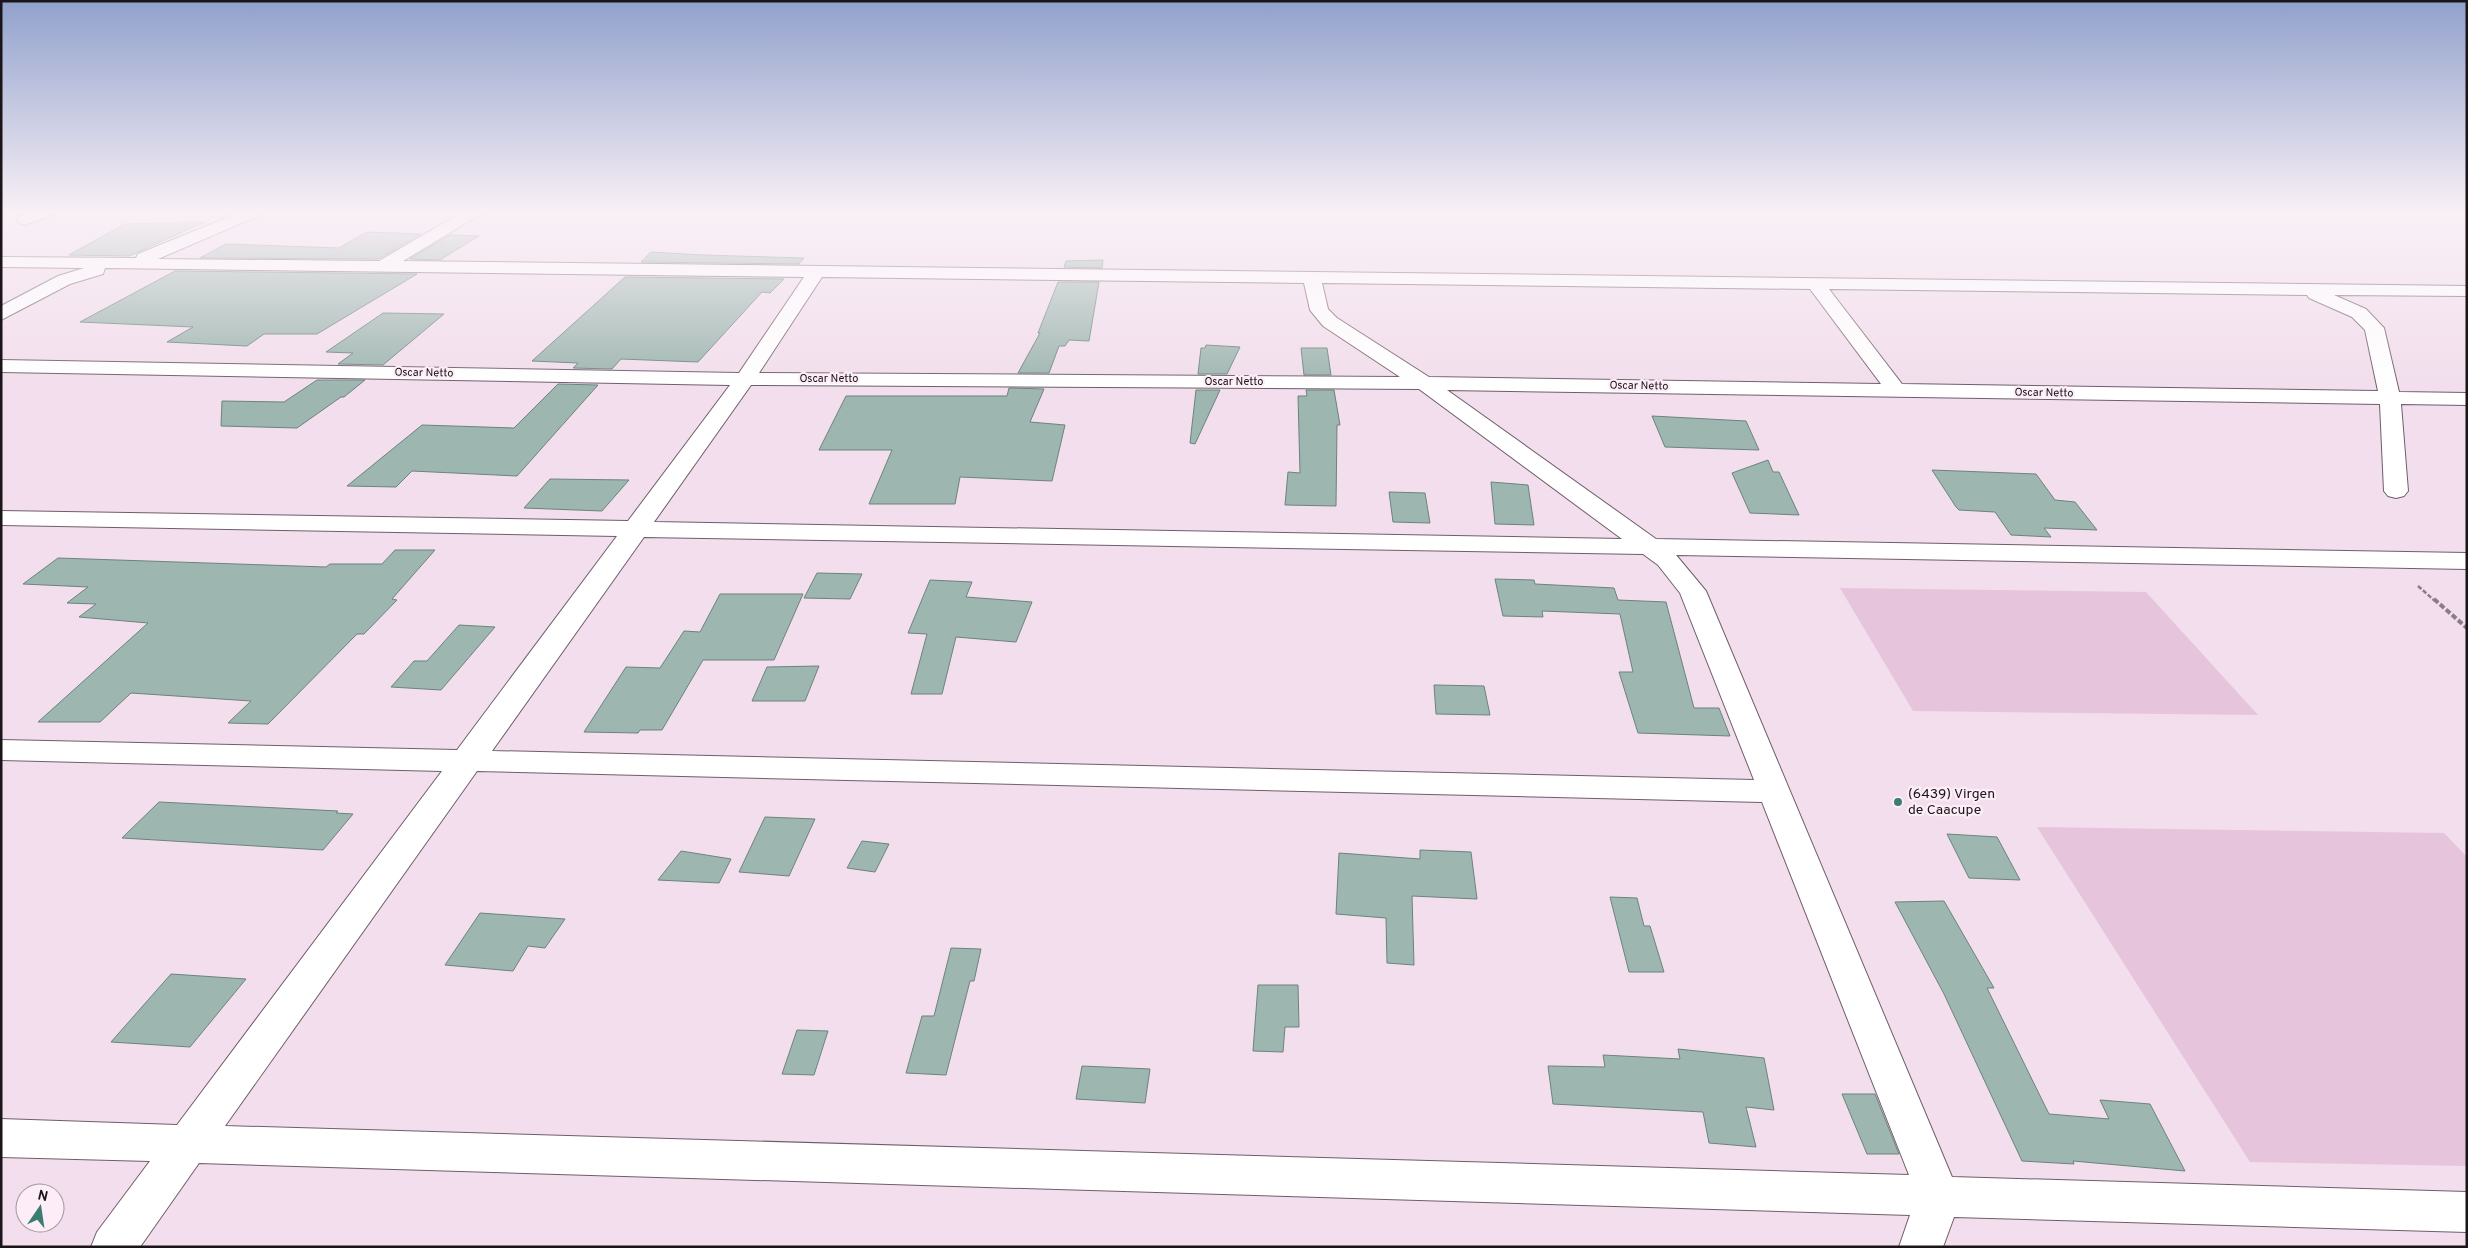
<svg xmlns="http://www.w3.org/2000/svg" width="2468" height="1248" viewBox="0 0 2468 1248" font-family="Overpass,sans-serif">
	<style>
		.green { fill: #e6c5dc }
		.building { fill: #9eb6b0; stroke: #6c837d }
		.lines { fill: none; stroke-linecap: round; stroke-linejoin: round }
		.minor-casing { stroke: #6f5e6a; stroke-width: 2 }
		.path-far1 { stroke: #8b7d87; stroke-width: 2.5; stroke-dasharray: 4.5 2; stroke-linecap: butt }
		.path { stroke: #8b7d87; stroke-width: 4; stroke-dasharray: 5.5 2.5; stroke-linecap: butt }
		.minor { fill: #fff; fill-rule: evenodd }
		.poi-dot { fill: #3b7e71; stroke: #fdedf7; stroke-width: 2 }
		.labels { text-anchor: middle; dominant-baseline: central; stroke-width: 4.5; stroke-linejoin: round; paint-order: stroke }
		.far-street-label { font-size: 11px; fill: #1b1419; stroke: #fdedf7 }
		.poi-label { font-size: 14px; fill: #1b1419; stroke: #fdedf7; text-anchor: start }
	</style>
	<rect width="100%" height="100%" fill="#f2deec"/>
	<g class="green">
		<path d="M1840,588L2146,592L2258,715L1913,711Z"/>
		<path d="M2037,827L2444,833L2467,857V1166L2250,1162Z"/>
	</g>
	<g class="building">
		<path d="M205,222L129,256L69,255L125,224Z"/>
		<path d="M367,232L421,234L378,259L200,258L226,244L339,248Z"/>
		<path d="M450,235L479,236L440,260L410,259Z"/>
		<path d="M651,252L702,255L804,258L799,264L641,262Z"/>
		<path d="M1103,260L1102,268L1064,267L1066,261Z"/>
		<path d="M175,271L417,274L317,334H264L247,346L167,342L193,327L80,322Z"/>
		<path d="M625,277L784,279L770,293L762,292L698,362L621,359L612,369L573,368L578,363L532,361Z"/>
		<path d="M1058,282H1099L1089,341L1069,340L1065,346H1059L1049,373H1018L1040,333H1038Z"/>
		<path d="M383,313L444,314L383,365L338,364L353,353L326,352Z"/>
		<path d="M1206,345L1240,347L1227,374H1198L1201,348H1205Z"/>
		<path d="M1301,348H1327L1331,375H1304Z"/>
		<path d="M317,380H365L344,397H341L297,428L221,426L222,401L284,402Z"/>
		<path d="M558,384L598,385L517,476L412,471L396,487L347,486L422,425L514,428Z"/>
		<path d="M1009,388L1044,389L1030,422L1065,425L1052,481L960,477L955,504H869L892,450H819L846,396H1007Z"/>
		<path d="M1196,390H1220L1195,444L1190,443Z"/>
		<path d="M1306,390H1334L1340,425H1337L1336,506L1285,505L1288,472L1300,473L1298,396H1307Z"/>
		<path d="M1652,416L1746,421L1759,450L1665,447Z"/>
		<path d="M1768,460L1773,472H1779L1799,515L1750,513L1732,473Z"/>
		<path d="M1932,470L2036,474L2055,500L2075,502L2097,530L2044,528L2051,537L2011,535L1995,512L1959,510L1956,507Z"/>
		<path d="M550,479L629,480L602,511L524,508Z"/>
		<path d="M1491,482L1528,485L1534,525L1495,524Z"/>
		<path d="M1389,492L1425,493L1430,523L1393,522Z"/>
		<path d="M395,550H435L392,599L397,600L364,634H357L268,724L228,723L251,701L131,693L100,722H38L148,623L79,617L96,604L67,603L88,587L23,584L58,558L326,567L330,564H382Z"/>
		<path d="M817,573L862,574L850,599L804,598Z"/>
		<path d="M1495,579L1534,580L1535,584L1614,588L1618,600L1666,602L1694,708H1719L1730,736L1638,733L1619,672H1633L1620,614L1542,611L1543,617L1503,616Z"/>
		<path d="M930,580L972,582L966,597L1032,602L1016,642L956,637L942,694H911L927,634L908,633Z"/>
		<path d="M720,594H803L774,660H703L662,730H640L638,733L584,732L626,667L660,668L684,631L700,632Z"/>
		<path d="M459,625L495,627L441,690L391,687L414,661H427Z"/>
		<path d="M819,666L805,701H752L767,667Z"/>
		<path d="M1434,685L1484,686L1490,715L1436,714Z"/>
		<path d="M159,802L338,811L336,813L353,814L323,850L122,838Z"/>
		<path d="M765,817L815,819L789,876L739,872Z"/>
		<path d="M1947,834L1997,837L2020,880L1969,878Z"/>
		<path d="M862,841L889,844L875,872L847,868Z"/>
		<path d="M1420,850L1471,852L1477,899L1412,896L1414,965L1387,963L1386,918L1336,914L1339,853L1420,859Z"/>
		<path d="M681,851L731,859L719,883L658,880Z"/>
		<path d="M1610,897L1637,898L1644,926H1650L1664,972H1629Z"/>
		<path d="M1944,901L1994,988H1987L2049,1114L2109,1119L2100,1100L2150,1104L2185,1171L2073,1161L2074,1164L2022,1161L1944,994L1895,902Z"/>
		<path d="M480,913L565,919L545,948L528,946L513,971L445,965Z"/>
		<path d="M951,948L981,949L974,981H970L946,1075L906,1073L922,1016H934Z"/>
		<path d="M171,974L246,979L190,1047L111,1042Z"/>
		<path d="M1258,985H1298L1299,1027H1285L1283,1052L1253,1051Z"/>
		<path d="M797,1030L828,1031L814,1075L782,1074Z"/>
		<path d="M1678,1049L1764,1058L1774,1110L1746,1107L1756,1147L1709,1143L1703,1112L1553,1104L1548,1066L1605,1067L1603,1055L1680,1059Z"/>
		<path d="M1082,1066L1150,1069L1145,1103L1076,1099Z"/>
		<path d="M1842,1094H1875L1899,1154H1867Z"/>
	</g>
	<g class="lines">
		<defs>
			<g id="minor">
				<path d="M35,211H58L56,214L25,225L19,223L17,220L19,217Z"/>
				<path d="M243,211H265L263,214L158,259L379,261L464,211H483L481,214L403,261L2467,286V296L2334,295L2366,309L2384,328L2399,392L2467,393V405L2401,404L2408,491L2404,496L2396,498L2388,496L2384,491L2380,404L1447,390L1656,539L2467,553V569L1676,555L1706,591L1952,1177L2467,1192V1232L1954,1217L1943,1247H1899L1910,1215L199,1163L140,1247H91L97,1232L150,1161L1,1157V1119L177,1125L442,771L1,760V740L457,750L617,536L1,525V511L628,521L730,385L1,372V360L739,373L804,277L105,268L103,274L70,284L1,320V306L58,276L84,268L1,267V257L136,258L138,254ZM822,277L1304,283L1310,310L1323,326L1400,377L759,373ZM1322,283L1810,289L1881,384L1429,377L1337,318L1328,309ZM1829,289L2307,295L2309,298L2352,317L2365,330L2378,391L1902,384ZM751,385L1419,389L1622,539L654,522ZM644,537L1643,554L1658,565L1680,593L1754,780L492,751ZM477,771L1762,802L1909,1175L225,1126Z"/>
			</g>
		</defs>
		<use href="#minor" class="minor-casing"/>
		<path class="path-far1" d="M2418,586L2435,601"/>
		<path class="path" d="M2434,599L2467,628"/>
		<use href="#minor" class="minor"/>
	</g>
	<linearGradient id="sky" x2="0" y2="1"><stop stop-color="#91a1cc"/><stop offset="0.55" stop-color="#f9f0f6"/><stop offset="1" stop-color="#f9f0f6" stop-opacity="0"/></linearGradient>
	<rect width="2468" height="386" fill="url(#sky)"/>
	<circle class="poi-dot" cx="1898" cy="802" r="5"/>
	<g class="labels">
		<g class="far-street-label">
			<text transform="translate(424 373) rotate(1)">Oscar Netto</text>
			<text x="829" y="379">Oscar Netto</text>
			<text x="1234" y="382">Oscar Netto</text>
			<text transform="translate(1639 386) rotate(1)">Oscar Netto</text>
			<text transform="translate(2044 393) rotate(1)">Oscar Netto</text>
		</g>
		<g class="poi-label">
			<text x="1908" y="794">(6439) Virgen<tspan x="1908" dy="16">de Caacupe</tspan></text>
		</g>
	</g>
	<rect width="2468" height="1248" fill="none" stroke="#1b1419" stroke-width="5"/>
	<g transform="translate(40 1208) rotate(13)"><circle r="24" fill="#fdedf7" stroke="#a3969e"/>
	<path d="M0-4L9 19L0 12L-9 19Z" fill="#3b7e71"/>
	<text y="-8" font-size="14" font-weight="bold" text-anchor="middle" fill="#1b1419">N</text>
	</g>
</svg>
